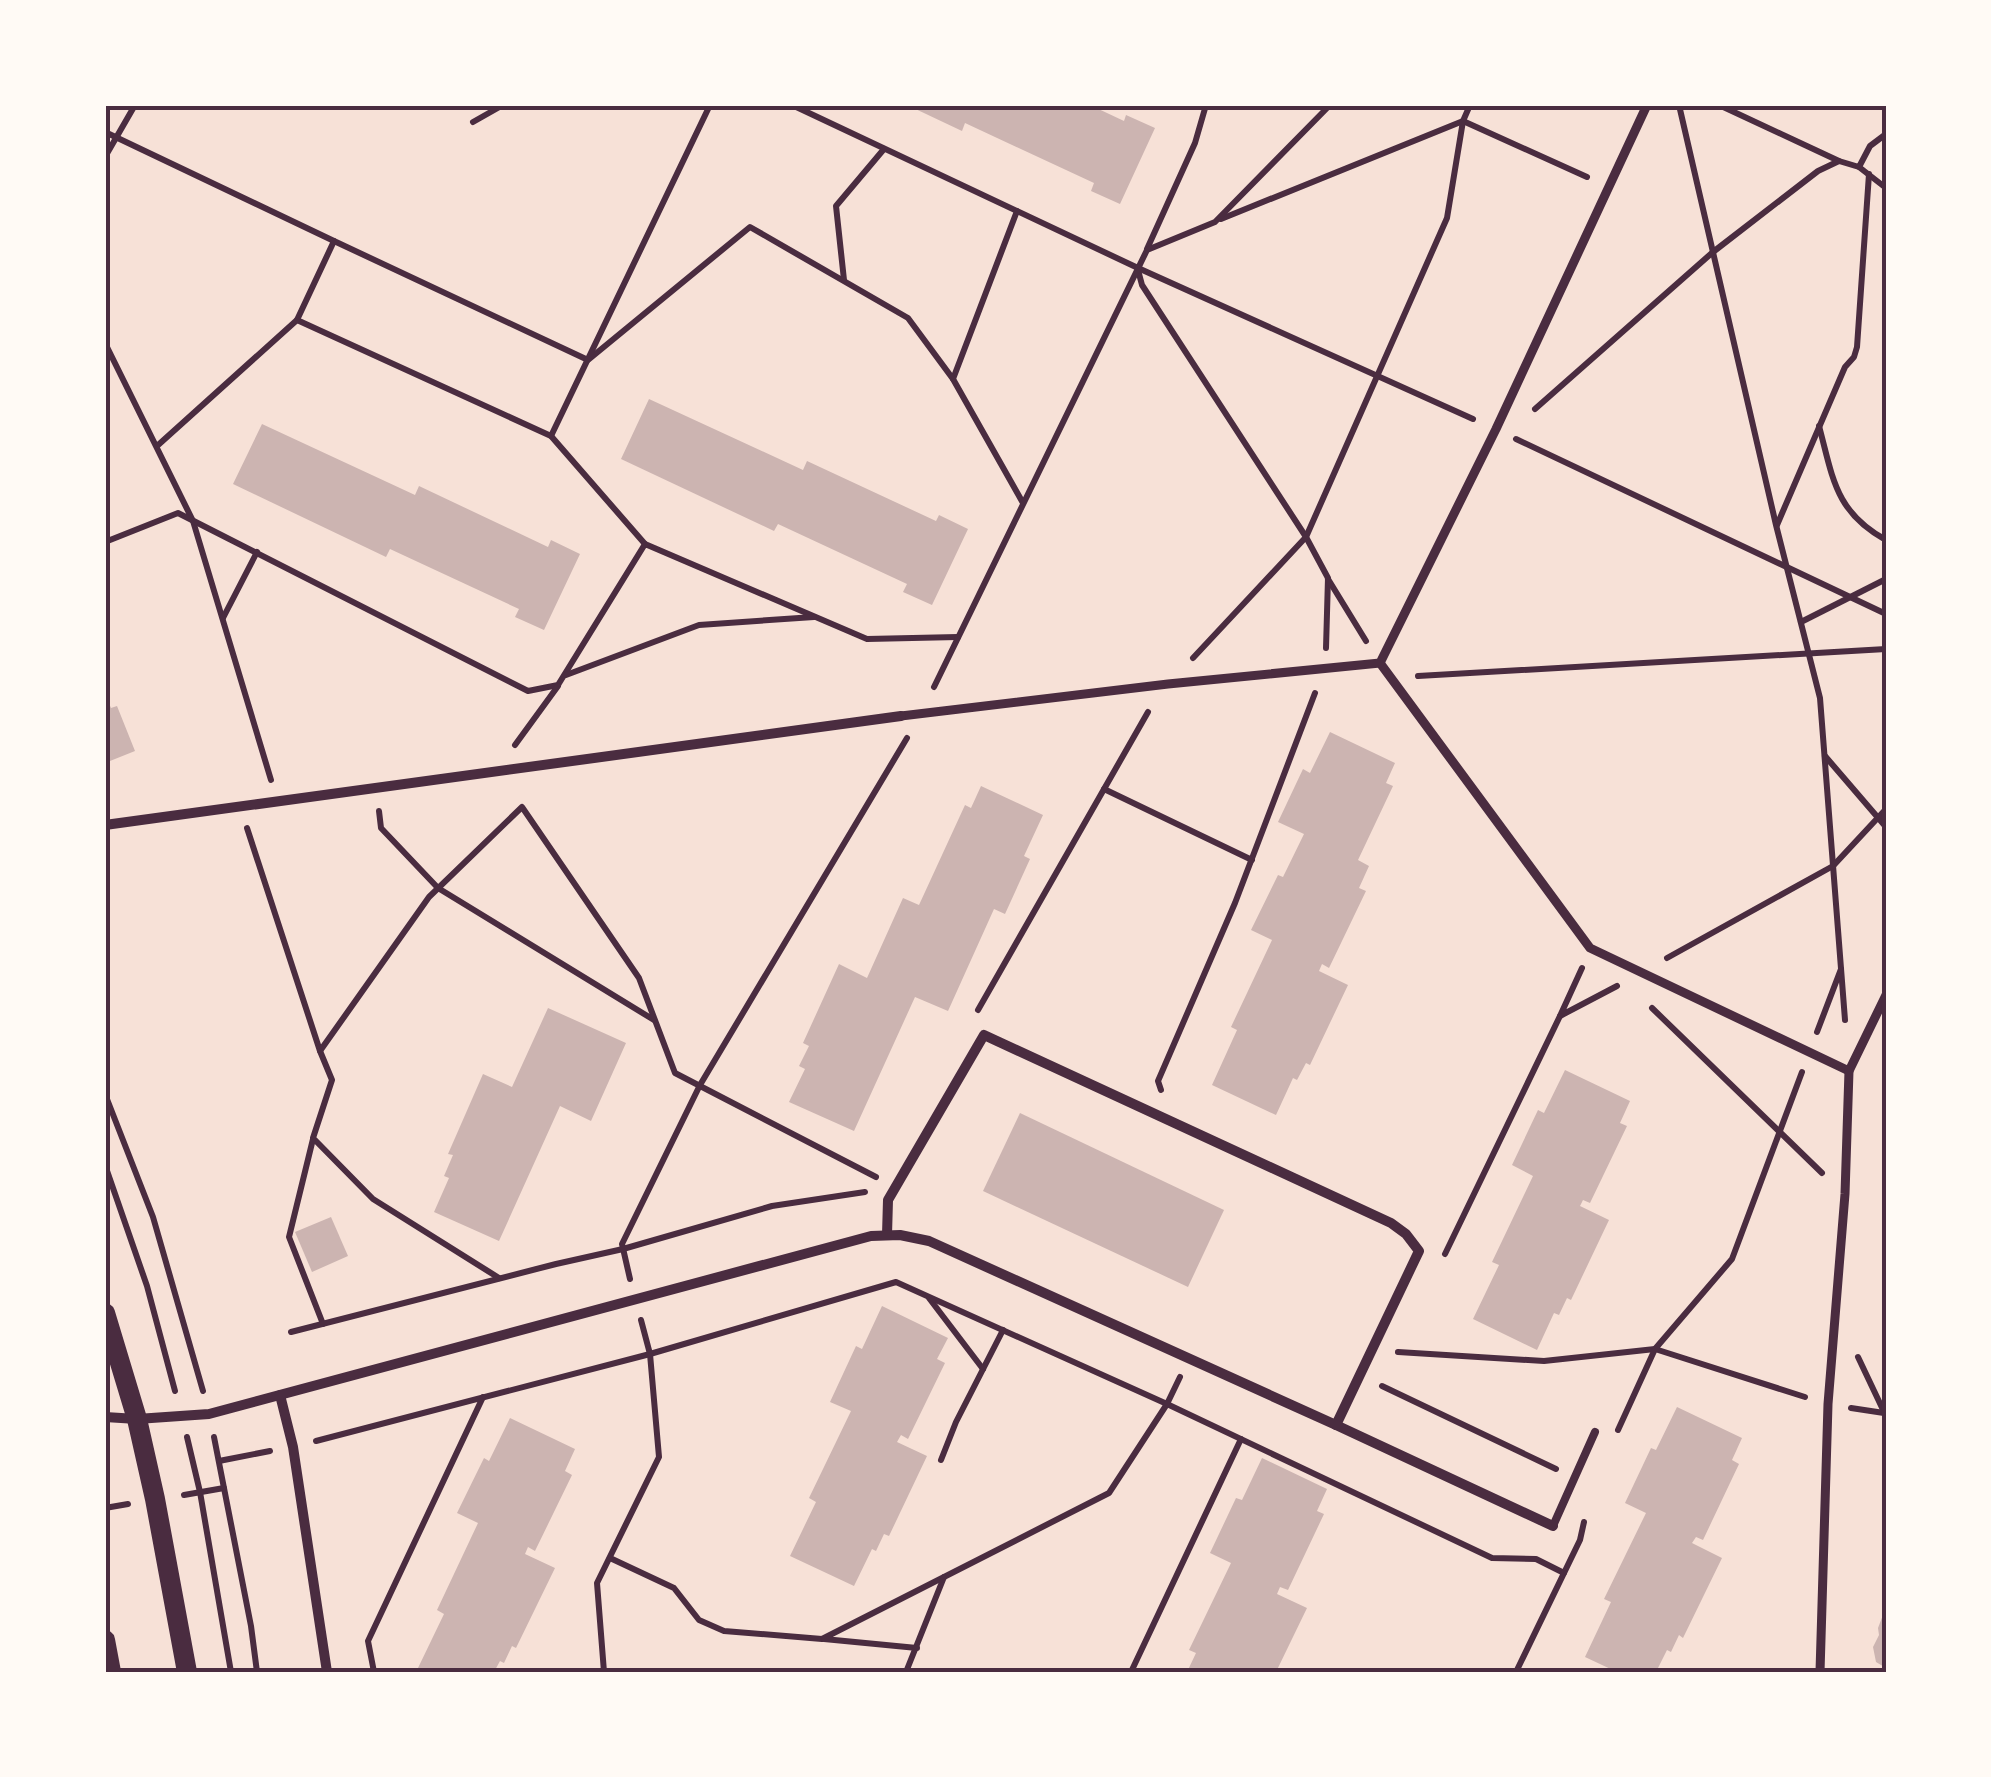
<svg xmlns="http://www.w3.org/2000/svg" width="1991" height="1777" viewBox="0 0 1991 1777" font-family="Overpass,sans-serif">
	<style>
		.building { fill: #ccb4b1 }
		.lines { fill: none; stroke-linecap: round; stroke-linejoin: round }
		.path { stroke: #4a2c40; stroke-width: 6 }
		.service { stroke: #4a2c40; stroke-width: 8 }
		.pedestrian { stroke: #4a2c40; stroke-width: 9 }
		.minor { stroke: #4a2c40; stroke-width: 10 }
		.secondary { stroke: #4a2c40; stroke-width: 20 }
		.neatline { fill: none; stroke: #4a2c40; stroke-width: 4 }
	</style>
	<rect width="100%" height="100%" fill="#f7e1d7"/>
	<g class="building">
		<path d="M907,105H1090L1124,121L1126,115L1155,128L1120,204L1091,191L1094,183L965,123L962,131Z"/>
		<path d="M649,399L803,470L807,461L936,521L939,515L968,529L932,605L903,592L907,584L778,524L774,531L621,459Z"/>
		<path d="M262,424L415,495L419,486L548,547L551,540L580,554L544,630L515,617L519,609L390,549L386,557L233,484Z"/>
		<path d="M105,694L111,708L117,706L135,751L105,763Z"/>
		<path d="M1330,732L1395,763L1386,783L1393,786L1358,860L1369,866L1359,888L1366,891L1329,968L1322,964L1319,971L1348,985L1310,1065L1306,1063L1297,1080L1293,1078L1276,1115L1212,1085L1237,1030L1231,1027L1272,940L1251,930L1278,875L1283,877L1304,834L1278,822L1303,769L1310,773Z"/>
		<path d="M981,786L1043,815L1024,856L1030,859L1005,914L994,909L948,1011L915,997L854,1131L789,1102L805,1069L799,1066L809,1046L803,1043L839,964L867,978L903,898L919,905L965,805L971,808Z"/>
		<path d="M548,1008L626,1043L591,1121L560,1106L499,1241L434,1212L449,1178L444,1176L453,1155L448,1154L483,1074L512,1087Z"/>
		<path d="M1565,1070L1630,1101L1620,1123L1627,1126L1590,1203L1583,1200L1580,1206L1609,1220L1571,1300L1567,1298L1559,1315L1554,1313L1537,1350L1473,1319L1499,1265L1492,1262L1533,1176L1512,1165L1538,1110L1544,1113Z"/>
		<path d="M1020,1113L1224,1210L1188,1287L983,1191Z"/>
		<path d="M331,1217L348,1256L312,1272L295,1232Z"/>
		<path d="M882,1306L948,1338L937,1359L945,1363L908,1439L901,1435L897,1442L927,1456L889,1536L884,1534L876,1551L872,1549L854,1586L790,1556L816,1502L809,1498L851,1411L830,1402L856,1346L862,1349Z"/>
		<path d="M1677,1407L1742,1438L1732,1460L1739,1464L1703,1540L1696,1537L1692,1543L1722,1558L1683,1638L1679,1635L1671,1652L1667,1650L1656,1672H1617L1585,1657L1611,1602L1604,1599L1646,1513L1625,1503L1651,1448L1656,1450Z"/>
		<path d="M510,1418L575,1449L565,1471L572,1475L535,1551L528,1547L525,1554L555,1568L516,1648L512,1646L504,1663L500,1661L494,1672H426L418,1668L444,1614L437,1610L478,1523L457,1513L484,1458L489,1461Z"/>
		<path d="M1262,1458L1327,1489L1317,1511L1324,1514L1288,1590L1280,1587L1277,1594L1307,1608L1276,1672H1187L1196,1653L1189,1650L1231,1563L1210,1553L1236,1498L1242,1500Z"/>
		<path d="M1886,1607V1668L1876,1662L1873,1647L1879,1635L1878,1628Z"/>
	</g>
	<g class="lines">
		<g class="path">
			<path d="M792,105L1138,268L1473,419"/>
			<path d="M1679,105L1776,525L1820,698L1845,1020"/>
			<path d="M1719,105L1839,161L1859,167L1870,146L1886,134"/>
			<path d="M473,122L503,105"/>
			<path d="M105,132L334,241L297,320L551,436L645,544"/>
			<path d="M105,157L135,105"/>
			<path d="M1859,167L1886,188"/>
			<path d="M1017,211L953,379L1023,503"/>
			<path d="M1221,219L1463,121L1587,177"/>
			<path d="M334,241L588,360L750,227L908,318L953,379"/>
			<path d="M1147,249L1195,143L1206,105"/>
			<path d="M1138,270L1142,285L1306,537L1328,578L1326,648"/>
			<path d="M844,280L836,206L884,149"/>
			<path d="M105,343L193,521L271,780"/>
			<path d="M1535,409L1713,252L1818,171L1839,161"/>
			<path d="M1819,426C1833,478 1835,512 1886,540"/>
			<path d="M551,436L710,105"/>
			<path d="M1516,439L1886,614"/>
			<path d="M157,446L297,320"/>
			<path d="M1777,525L1845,367L1854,357L1857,347L1869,174"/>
			<path d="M105,542L178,513L528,691L558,685L645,544L867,639L958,637"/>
			<path d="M1328,579L1366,641"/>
			<path d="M223,618L257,552"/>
			<path d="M1801,622L1886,579"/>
			<path d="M1193,658L1306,537L1447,218L1463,121L1470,105"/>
			<path d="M566,675L699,625L814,617"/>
			<path d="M1418,676L1886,649"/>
			<path d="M934,687L1147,250L1215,222L1330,105"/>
			<path d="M515,745L558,686"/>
			<path d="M1825,756L1886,827"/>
			<path d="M1104,789L1252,860"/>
			<path d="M379,811L381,828L438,888L654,1020"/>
			<path d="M247,828L320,1051L429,897L522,807L639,978L675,1073L876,1177"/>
			<path d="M1667,958L1833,866L1886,809"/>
			<path d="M1582,968L1560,1016L1617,986"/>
			<path d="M1652,1008L1822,1173"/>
			<path d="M978,1010L1148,712"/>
			<path d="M1817,1032L1841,969"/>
			<path d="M320,1051L332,1080L313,1138L373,1199L499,1278"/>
			<path d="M1161,1090L1158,1081L1235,903L1315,693"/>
			<path d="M105,1094L153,1217L203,1391"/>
			<path d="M313,1139L289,1237L323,1324"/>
			<path d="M105,1165L147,1286L175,1391"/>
			<path d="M1445,1254L1560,1016"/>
			<path d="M630,1279L622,1244L700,1085L907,738"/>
			<path d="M929,1298L983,1369"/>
			<path d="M291,1332L556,1264L623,1249L772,1206L865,1192"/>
			<path d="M1398,1352L1544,1361L1655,1349L1805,1397"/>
			<path d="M1858,1357L1885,1414"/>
			<path d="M1382,1386L1556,1469"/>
			<path d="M1851,1408L1884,1413"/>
			<path d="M1618,1430L1655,1349L1732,1259L1802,1072"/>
			<path d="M187,1437L200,1492L231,1672"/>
			<path d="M214,1437L251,1626L257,1672"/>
			<path d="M316,1441L650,1354L896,1282L1167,1404L1492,1558L1536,1559L1564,1573"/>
			<path d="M941,1460L956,1422L1003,1330"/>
			<path d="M219,1461L270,1451"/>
			<path d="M184,1495L224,1488"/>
			<path d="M105,1508L128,1504"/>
			<path d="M610,1558L674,1588L699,1620L724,1631L822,1639L1109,1493L1167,1404L1180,1377"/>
			<path d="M824,1639L917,1648"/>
			<path d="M374,1672L368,1641L483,1397"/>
			<path d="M604,1672L597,1583L659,1457L650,1354L641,1320"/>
			<path d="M906,1672L944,1577"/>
			<path d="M1131,1672L1241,1439"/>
			<path d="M1516,1672L1580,1540L1584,1522"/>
		</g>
		<path class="service" d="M1553,1526L1595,1432"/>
		<g class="pedestrian">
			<path d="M1380,663L1590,948L1849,1071"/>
			<path d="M901,716L1168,684L1380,663L1496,429L1647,105"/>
			<path d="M1820,1672L1828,1404L1845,1194L1849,1071L1886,995"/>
		</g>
		<g class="minor">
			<path d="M105,825L901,716"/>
			<path d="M887,1235L888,1200L984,1035L1391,1223L1406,1234L1419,1251L1336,1425"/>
			<path d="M280,1395L293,1447L327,1672"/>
			<path d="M105,1417L137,1419L209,1414L871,1236L900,1235L929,1241L1336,1425L1553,1526"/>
		</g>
		<g class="secondary">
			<path d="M105,1313L137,1419L155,1499L187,1672"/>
			<path d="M105,1640L111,1672"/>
		</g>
	</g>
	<rect width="1991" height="1777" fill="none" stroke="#fffaf5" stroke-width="215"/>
	<rect x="108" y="108" width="1776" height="1562" class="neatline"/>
</svg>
